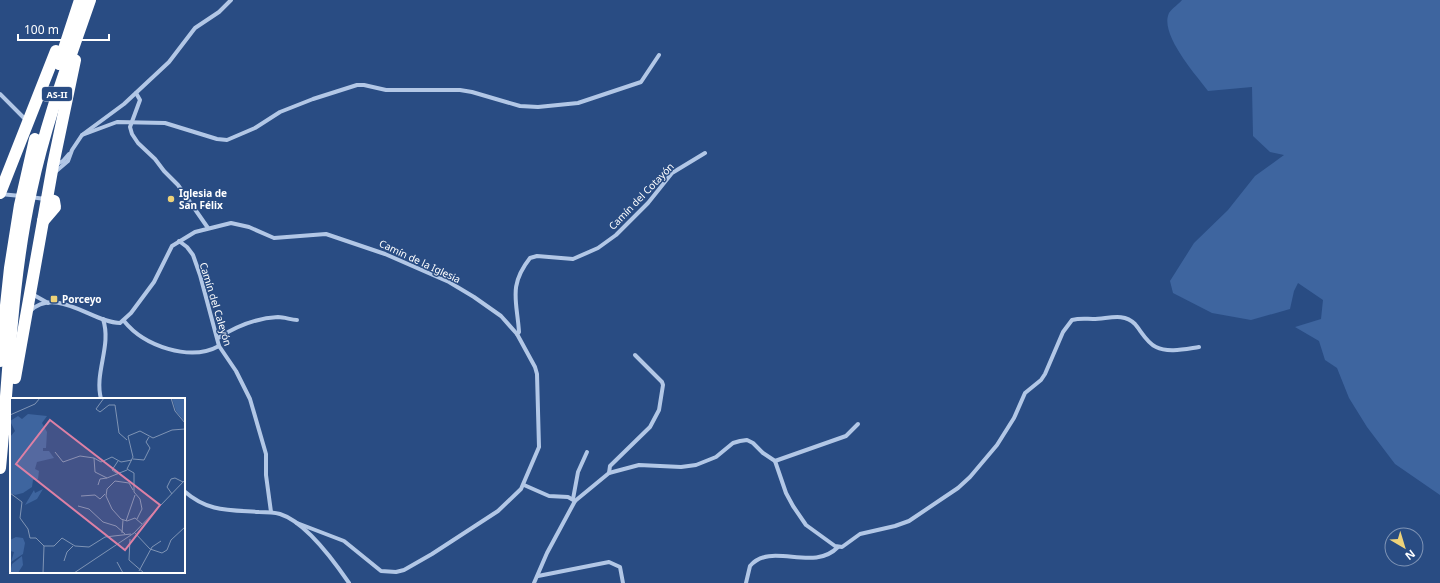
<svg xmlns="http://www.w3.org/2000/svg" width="1440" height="583" viewBox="0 0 1440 583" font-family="'Noto Sans',sans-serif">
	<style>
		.green { fill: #3e659f }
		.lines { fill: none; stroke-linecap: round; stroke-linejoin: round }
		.street { stroke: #b2c7e6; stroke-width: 4 }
		.highway { stroke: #fff; stroke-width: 12 }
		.poi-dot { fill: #eed279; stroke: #294c83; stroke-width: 1.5 }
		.labels { text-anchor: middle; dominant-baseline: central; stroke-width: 3; stroke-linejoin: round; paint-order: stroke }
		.shield { fill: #294c83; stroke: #bfc9da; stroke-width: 1 }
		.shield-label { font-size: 9px; font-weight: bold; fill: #fff }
		.poi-label { font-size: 10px; font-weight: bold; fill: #fff; stroke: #294c83; text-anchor: start }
		.street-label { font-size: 10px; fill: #fff; stroke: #294c83 }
		.inset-road { fill: none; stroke: #7f94b5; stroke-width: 1 }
		.view { fill: #dd80a5; fill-opacity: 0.15; stroke: #dd80a5; stroke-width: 2 }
		.inset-edge { fill: none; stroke: #fff; stroke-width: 2 }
	</style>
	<rect width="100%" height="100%" fill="#294c83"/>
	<path class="green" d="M1182,0H1440V495L1395,464L1367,427L1349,398L1337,368L1325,360L1319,341L1295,327L1321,319L1323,300L1298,283L1294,291L1290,309L1251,320L1212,313L1173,293L1170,281L1194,243L1228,210L1255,176L1284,155L1270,152L1253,136L1252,87L1208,91C1196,75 1159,34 1169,13C1172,8 1179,4 1182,0Z"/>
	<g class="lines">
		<g class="street">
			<path d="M136,93L140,100L130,127L132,134L138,143L155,159L164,171L178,185L208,228"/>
			<path d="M0,94L24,118L27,119"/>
			<path d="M82,135L117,122L165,123L217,139L227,140L255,128L280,112L313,99L357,85H364L386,90H460L472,92L520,106L538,107L578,103L641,82L659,55"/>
			<path d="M55,165L63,161L69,154"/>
			<path d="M54,173L68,161L72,150L82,135L124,104L169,62L195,28L219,12L231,0"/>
			<path d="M0,194L21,196"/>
			<path d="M30,197L45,199"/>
			<path d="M179,241L187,247L193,255L200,275L219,346L236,371L250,399L266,454V475L271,512"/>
			<path d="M32,294L48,303"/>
			<path d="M30,311C57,286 93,323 120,323L131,313L154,282L172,246L195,232L231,223L249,227L274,238L326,234L385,254L449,282L474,297L501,316L517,334L535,367L537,374L539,447L521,489L498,511L432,554L404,570L396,572L381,571L344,541L297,523"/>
			<path d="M124,321C144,346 190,362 219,346"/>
			<path d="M517,334L519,332C517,301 508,286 530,258L537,256L573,259L598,248L616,235L648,203L672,173L705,153"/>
			<path d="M218,338C235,327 257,318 278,317C285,317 291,320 297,320"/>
			<path d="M101,399C94,372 112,346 103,319"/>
			<path d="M775,461L846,436L858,424"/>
			<path d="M609,473L610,466L650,427L659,410L663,385L662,382L635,355"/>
			<path d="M524,485L549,496L568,497L575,501"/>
			<path d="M184,491C208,512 228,510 259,512C266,512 273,512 280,514C306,522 334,561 349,583"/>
			<path d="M573,499L578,472L587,452"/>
			<path d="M538,576L609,562L620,567L623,583"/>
			<path d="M534,583L547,553L575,501L609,473L639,465L681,467L696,465L716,457L733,443L740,441L747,440L753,443L763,453L775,461L786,493L793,506L806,525L835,546L842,547L860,534L895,526L909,521L958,488L970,477L997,445L1014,418L1025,393L1041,380L1045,374L1063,332L1072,320C1080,318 1086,319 1093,319C1108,319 1123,312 1135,324C1141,331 1147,343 1156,347C1168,353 1185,349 1199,347"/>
			<path d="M746,583L750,566C771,541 813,573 838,547"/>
		</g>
		<g class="highway">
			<path d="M59,64L80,0"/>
			<path d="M0,193L56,51"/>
			<path d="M43,221L55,207L54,201L47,199"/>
			<path d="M0,361L10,268L20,205L35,139"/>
			<path d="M15,378L53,165L75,60"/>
			<path d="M0,468C9,376 11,281 31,191C45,125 68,63 90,0"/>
		</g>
	</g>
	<g class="poi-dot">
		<circle cx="171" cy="199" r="4"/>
		<rect x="50" y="295" width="8" height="8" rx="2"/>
	</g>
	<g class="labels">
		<rect class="shield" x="42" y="87" width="30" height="14" rx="3"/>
		<g class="shield-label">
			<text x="57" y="94">AS-II</text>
		</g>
		<g class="poi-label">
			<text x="179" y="193">Iglesia de<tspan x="179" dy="12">San Félix</tspan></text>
			<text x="62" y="299">Porceyo</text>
		</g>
		<g class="street-label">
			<text transform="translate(641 196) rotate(-46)">Camín del Cotayón</text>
			<text transform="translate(420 261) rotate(25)">Camín de la Iglesia</text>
			<text transform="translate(216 304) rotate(73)">Camín del Caleyón</text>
		</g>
	</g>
	<g transform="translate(10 398)">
		<rect width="175" height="175" fill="#294c83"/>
		<path d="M162,0H175V24L166,13ZM18,16L37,18L32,25L37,34L36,50H33V53H39L44,60L27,64L25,71L29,73L28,81L23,82L22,89L13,95L5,97L0,95V39L5,33L0,23L8,18L12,21ZM33,91L27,101L15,107L24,92L25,95ZM6,139L13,140L15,145L13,156L1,164L4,154L0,153V142ZM12,158L13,167L8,175H0L2,166Z" fill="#3e659f"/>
		<path class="inset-road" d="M94,0L86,11L90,14L99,7H105L109,35L117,42M161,0L165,13L175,25M0,17L25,6L30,0M45,54L53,64L70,58L84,60L85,74L97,80L117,72M84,60L91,64L102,59L111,64L122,62M123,61L134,62L140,50L136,44L139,39M108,76L102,72L108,63M88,87L90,81L97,80M123,92L119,85L105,83L97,91L96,98L102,111L111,121L117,123L125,120L132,126M0,95L12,104L10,120L18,131L20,140H26L34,148H44L52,140L65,148L79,149L95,139L121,136M162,96L157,89L161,81L165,80L173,84M71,98L85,97L90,101L95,96M68,108L79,111L93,124L106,128L115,136M127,121L132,111L130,101L124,94V75L117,71L123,59L118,38L130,33L143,40L162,32L175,31M116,123L125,97M124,134L140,151L152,155L157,152L161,142L175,129M112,135L113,122M120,141L119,162L134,175M54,163L57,154L63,148M107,164L113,175M129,173L142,149L151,143M33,175L34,148M64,175L124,135L175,82"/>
		<path class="view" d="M40,22L150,107L115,152L6,66Z"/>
		<rect width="175" height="175" class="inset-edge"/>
	</g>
	<g transform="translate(1404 547) rotate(142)"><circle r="19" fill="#294c83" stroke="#7f94b5"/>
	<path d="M0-3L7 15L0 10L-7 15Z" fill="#eed279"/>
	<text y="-6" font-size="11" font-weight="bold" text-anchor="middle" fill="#ffffff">N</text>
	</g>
	<path d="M18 34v6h91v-6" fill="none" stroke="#ffffff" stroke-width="2"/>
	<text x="24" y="34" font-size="12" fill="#ffffff" stroke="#294c83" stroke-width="3" paint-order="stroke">100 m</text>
</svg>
